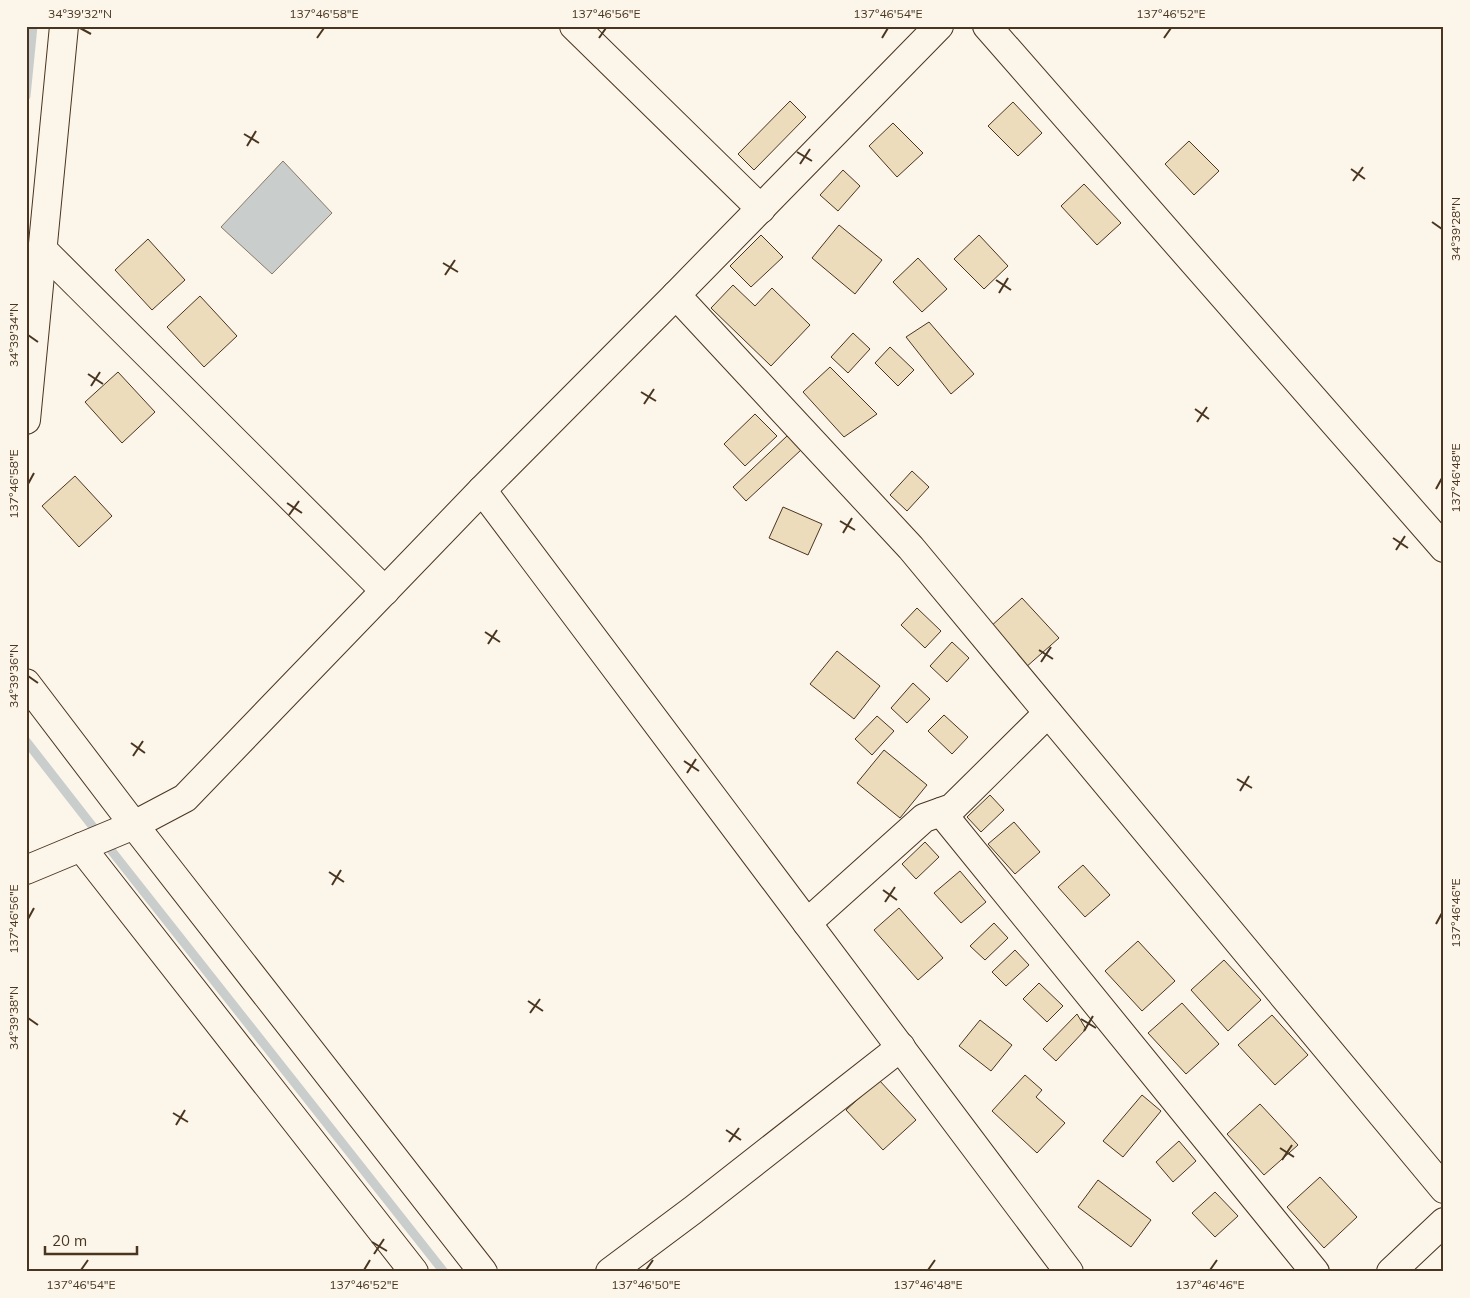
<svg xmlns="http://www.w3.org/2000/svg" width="1470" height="1298" viewBox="0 0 1470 1298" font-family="Mulish,sans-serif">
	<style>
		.water { fill: #c9cecd; stroke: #887966 }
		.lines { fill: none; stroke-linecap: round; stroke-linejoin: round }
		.stream { stroke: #c9cecd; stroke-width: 9 }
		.building { fill: #ecdcbc; stroke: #4a3520 }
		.minor-casing { stroke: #4a3520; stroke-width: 30 }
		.tertiary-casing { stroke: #4a3520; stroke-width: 30 }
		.minor { stroke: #fbf6e9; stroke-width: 28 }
		.tertiary { stroke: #fbf6e9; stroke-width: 28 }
		.ticks { fill: none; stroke: #4a3520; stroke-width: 2 }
		.neatline { fill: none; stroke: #4a3520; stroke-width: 2 }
		.ticks-label { font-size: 12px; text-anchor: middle; fill: #4a3520 }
	</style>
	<rect width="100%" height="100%" fill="#fbf6e9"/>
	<path class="water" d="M283,161L332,213L272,274L221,227Z"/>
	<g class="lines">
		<g class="stream">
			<path d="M26,96L33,26"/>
			<path d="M26,741L118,859L444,1272"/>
		</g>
	</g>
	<g class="building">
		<path d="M790,101L806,117L754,170L738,154Z"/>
		<path d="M1013,102L1042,133L1018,156L988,126Z"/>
		<path d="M893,123L923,153L897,177L869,146Z"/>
		<path d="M1189,141L1219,171L1194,195L1165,164Z"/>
		<path d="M843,170L860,186L838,211L820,195Z"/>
		<path d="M1084,184L1121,223L1097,245L1061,206Z"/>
		<path d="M839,225L882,260L855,294L812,258Z"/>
		<path d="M761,235L783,257L751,287L730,266Z"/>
		<path d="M979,235L1008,266L984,289L954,259Z"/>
		<path d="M148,239L185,280L152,310L115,270Z"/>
		<path d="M918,258L947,289L922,312L893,282Z"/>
		<path d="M733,285L755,306L772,288L810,325L771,366L711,308Z"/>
		<path d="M200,296L237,336L204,367L167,327Z"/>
		<path d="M929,322L974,374L951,394L906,337Z"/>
		<path d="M853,333L870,349L848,373L831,357Z"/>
		<path d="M890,347L914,370L898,386L875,363Z"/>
		<path d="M830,367L877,414L844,437L803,392Z"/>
		<path d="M118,372L155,412L122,443L85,402Z"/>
		<path d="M755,414L777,436L745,466L724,444Z"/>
		<path d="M787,436L801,450L746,501L733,487Z"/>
		<path d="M912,471L929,487L907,511L890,495Z"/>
		<path d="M75,476L112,516L79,547L42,506Z"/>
		<path d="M783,507L822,524L808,555L769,538Z"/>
		<path d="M1022,598L1059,638L1025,668L989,628Z"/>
		<path d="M917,608L941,631L925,648L901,625Z"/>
		<path d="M952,642L969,658L947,682L930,666Z"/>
		<path d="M837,651L880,686L854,719L810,684Z"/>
		<path d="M913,683L930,699L907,723L891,708Z"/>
		<path d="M944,715L968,737L952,754L928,731Z"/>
		<path d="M877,716L894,731L872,755L855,739Z"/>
		<path d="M884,750L927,785L900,818L857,783Z"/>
		<path d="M990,795L1004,810L981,832L967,817Z"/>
		<path d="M1014,822L1040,852L1015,874L988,844Z"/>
		<path d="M925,842L939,857L916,879L902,864Z"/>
		<path d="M1083,865L1110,895L1085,917L1058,887Z"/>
		<path d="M960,871L986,902L961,923L934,893Z"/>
		<path d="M899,908L943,958L918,980L874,930Z"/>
		<path d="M994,923L1008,938L985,960L970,946Z"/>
		<path d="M1138,941L1175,981L1142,1011L1105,971Z"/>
		<path d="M1015,950L1029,965L1006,986L992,972Z"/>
		<path d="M1224,960L1261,1000L1228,1031L1191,990Z"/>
		<path d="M1039,983L1063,1006L1047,1022L1023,999Z"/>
		<path d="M1182,1003L1219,1044L1186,1074L1148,1033Z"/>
		<path d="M1077,1014L1086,1029L1056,1061L1043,1049Z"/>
		<path d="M1272,1015L1308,1055L1275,1085L1238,1045Z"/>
		<path d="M980,1020L1012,1045L991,1071L959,1046Z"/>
		<path d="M1025,1075L1042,1090L1036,1097L1065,1123L1037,1153L992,1111Z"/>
		<path d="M879,1080L916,1120L883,1150L846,1110Z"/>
		<path d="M1142,1095L1161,1111L1123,1157L1103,1141Z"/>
		<path d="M1260,1104L1298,1145L1264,1175L1227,1134Z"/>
		<path d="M1179,1141L1196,1161L1173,1182L1156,1162Z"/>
		<path d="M1320,1177L1357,1217L1324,1248L1287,1207Z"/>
		<path d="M1098,1180L1151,1220L1131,1247L1078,1207Z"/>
		<path d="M1215,1192L1238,1216L1215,1237L1192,1213Z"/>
	</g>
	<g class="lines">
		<defs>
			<g id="minor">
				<path d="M574,26L761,209"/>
				<path d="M987,26L1444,548"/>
				<path d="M43,250L385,591"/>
				<path d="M676,295L911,548L1444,1189"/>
				<path d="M26,420L64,26"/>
				<path d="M482,490L1069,1272"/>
				<path d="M26,683L134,825L483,1272"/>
				<path d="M941,812L1315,1272"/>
				<path d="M81,847L414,1272"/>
				<path d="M807,923L924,818L952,808L1048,713"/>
				<path d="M610,1272L693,1210L901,1047"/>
				<path d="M1391,1272L1444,1222"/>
			</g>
			<path id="tertiary" d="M26,870L134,825L185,798L482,490L676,295L939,26"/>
		</defs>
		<use href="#minor" class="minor-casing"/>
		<use href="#tertiary" class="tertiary-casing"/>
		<use href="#minor" class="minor"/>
		<use href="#tertiary" class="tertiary"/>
	</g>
	<path class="ticks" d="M80,28L91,34M317,38L324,28M599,38L606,28M882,38L888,28M1164,38L1171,28M244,134L259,143M247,146L256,131M797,152L812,161M800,164L810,149M1351,169L1365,179M1353,181L1363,167M1432,222L1442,229M443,263L458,272M445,275L455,260M996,280L1011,290M999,293L1008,278M28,335L38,342M88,374L103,384M91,386L100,372M641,392L656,401M644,404L654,389M1195,409L1209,419M1197,422L1207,407M28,484L34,473M1436,489L1442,478M287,503L302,513M289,515L299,501M840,521L855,530M843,533L852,518M1393,538L1408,548M1396,550L1405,536M485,632L500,642M488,644L497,630M1039,650L1053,659M1041,662L1051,647M28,676L38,683M131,743L145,753M133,756L143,741M684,761L699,771M687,773L696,759M1237,779L1252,788M1240,791L1249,776M329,872L344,882M332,885L341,870M883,890L897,900M885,902L895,887M28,919L34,908M1436,924L1442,913M528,1001L543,1011M530,1013L540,999M28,1018L38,1025M1081,1019L1096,1028M1084,1031L1093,1016M173,1113L188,1122M176,1125L185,1110M726,1130L741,1140M729,1142L739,1128M1280,1148L1294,1157M1282,1160L1292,1145M372,1242L387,1251M374,1254L384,1239M81,1270L88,1260M364,1270L370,1260M646,1270L653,1260M928,1270L935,1260M1210,1270L1217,1260"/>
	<rect width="1470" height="1298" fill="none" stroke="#fbf6e9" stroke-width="55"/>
	<path d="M45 1246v8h92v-8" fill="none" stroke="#4a3520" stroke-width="2.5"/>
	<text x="52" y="1246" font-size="15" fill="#4a3520" stroke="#fbf6e9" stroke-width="4" paint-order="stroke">20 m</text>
	<rect x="28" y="28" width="1414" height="1242" class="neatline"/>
	<g class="ticks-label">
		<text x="80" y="18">34°39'32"N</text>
		<text x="324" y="18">137°46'58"E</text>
		<text x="606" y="18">137°46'56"E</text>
		<text x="888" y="18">137°46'54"E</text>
		<text x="1171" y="18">137°46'52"E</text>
		<text transform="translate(1456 229) rotate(-90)" y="4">34°39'28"N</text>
		<text transform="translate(14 335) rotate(-90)" y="4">34°39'34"N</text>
		<text transform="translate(1456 478) rotate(-90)" y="4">137°46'48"E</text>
		<text transform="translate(14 484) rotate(-90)" y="4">137°46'58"E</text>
		<text transform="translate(14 676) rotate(-90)" y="4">34°39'36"N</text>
		<text transform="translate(1456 913) rotate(-90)" y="4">137°46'46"E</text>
		<text transform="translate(14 919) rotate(-90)" y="4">137°46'56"E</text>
		<text transform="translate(14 1018) rotate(-90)" y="4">34°39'38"N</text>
		<text x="81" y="1289">137°46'54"E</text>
		<text x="364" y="1289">137°46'52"E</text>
		<text x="646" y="1289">137°46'50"E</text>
		<text x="928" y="1289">137°46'48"E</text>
		<text x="1210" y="1289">137°46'46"E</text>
	</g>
</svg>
